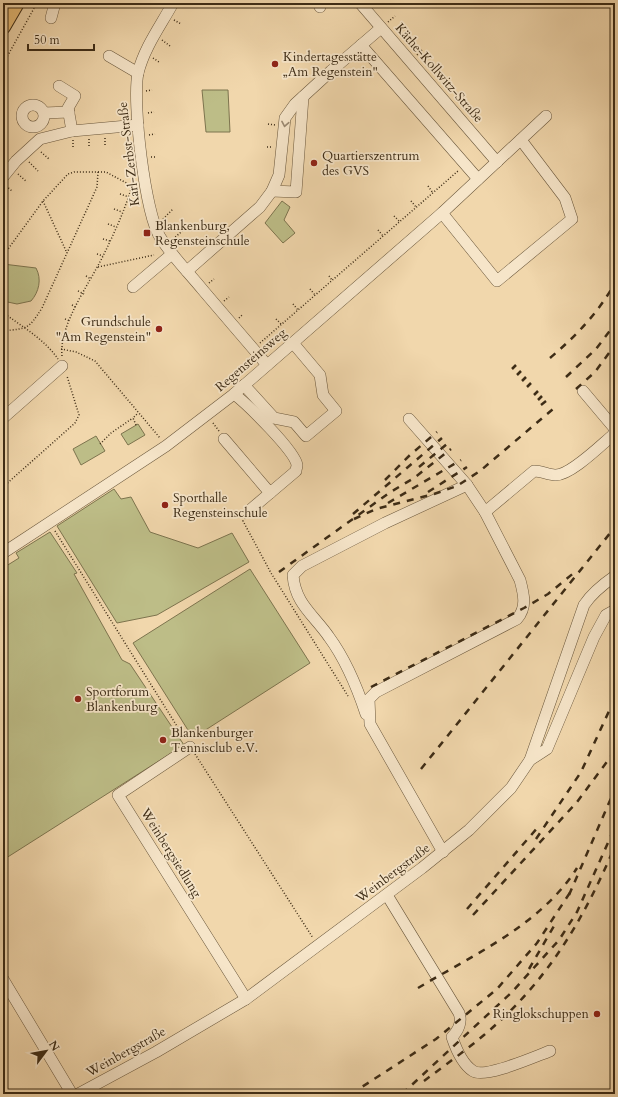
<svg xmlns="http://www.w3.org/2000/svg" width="618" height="1097" viewBox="0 0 618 1097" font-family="Cardo,serif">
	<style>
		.green { fill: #bdbd87; stroke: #7d744e }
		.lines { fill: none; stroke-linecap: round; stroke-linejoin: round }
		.minor-casing { stroke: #6a573c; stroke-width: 12 }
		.major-casing { stroke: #3d2c16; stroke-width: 16 }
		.path { stroke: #3d2c16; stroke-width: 1.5; stroke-dasharray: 1 2; stroke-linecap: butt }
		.minor { stroke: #f6e5c9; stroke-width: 11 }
		.major { stroke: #e8bc76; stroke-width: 14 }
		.rail { stroke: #3d2c16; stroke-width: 2.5; stroke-dasharray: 7 7; stroke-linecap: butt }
		.oneway { stroke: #9a8870 }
		.poi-dot { fill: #8f2418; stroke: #f6e5c9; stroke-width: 1.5 }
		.labels { text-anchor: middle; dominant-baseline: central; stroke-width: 3.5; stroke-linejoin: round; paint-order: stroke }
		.poi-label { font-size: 13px; fill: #3d2c16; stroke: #f6e5c9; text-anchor: start }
		.street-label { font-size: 13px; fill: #3d2c16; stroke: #f6e5c9 }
	</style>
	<rect width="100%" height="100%" fill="#f1d7ac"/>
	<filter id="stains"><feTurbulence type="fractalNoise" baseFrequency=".005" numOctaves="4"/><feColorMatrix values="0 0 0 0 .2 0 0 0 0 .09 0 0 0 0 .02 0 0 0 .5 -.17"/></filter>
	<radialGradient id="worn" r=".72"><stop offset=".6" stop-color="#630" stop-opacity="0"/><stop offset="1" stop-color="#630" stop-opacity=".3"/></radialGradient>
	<g class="green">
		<path d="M202,90H228L230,132H206Z"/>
		<path d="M282,201L290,207L284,220L295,233L283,243L265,223Z"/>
		<path d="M3,264L36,268C42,279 39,292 31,301L17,304L3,301Z"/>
		<path d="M138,424L145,435L128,445L121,434Z"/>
		<path d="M96,436L105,451L81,465L73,449Z"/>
		<path d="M114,489L121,499L131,497L150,532L198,548L232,533L249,562L157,615L117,623L57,526Z"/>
		<path d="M50,532L77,573L74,574L122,660L130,664L184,745L3,860V568L19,558L16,553Z"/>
		<path d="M250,569L310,663L193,738L133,643Z"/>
	</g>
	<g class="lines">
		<defs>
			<g id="minor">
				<path d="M173,3C161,25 144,48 138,73C132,102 145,213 160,237C172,256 188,272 202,289C224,315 246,340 267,365"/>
				<path d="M318,3L320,7"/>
				<path d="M360,3L497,162"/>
				<path d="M51,18L55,3"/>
				<path d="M361,45L478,179"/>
				<path d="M109,56L138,73"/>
				<path d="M59,86L75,96L68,108L72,131"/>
				<circle cx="33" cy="116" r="11"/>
				<path d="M44,113L69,112"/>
				<path d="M3,177L16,161L40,139L72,131L138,125"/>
				<path d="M272,191L296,192L303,97"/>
				<path d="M442,213L497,281L572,219L565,198L521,140"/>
				<path d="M187,271L260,207L272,191L279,175L285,118L295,104L331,71L381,28"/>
				<path d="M133,287L172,254"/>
				<path d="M244,385L274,418L294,422L306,436L336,411L323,395L320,375L293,343"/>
				<path d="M583,391L615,429"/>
				<path d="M3,418L62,366"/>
				<path d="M409,419L467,485L485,512L520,580C524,595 527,607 517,619L376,692L369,699L370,724L443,852"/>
				<path d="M224,439L270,493L296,471C296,469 297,467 297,465C295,451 247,404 234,394"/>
				<path d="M250,510L270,493"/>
				<path d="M485,512L534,471C542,471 548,475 555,475C570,476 601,445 613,435L615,429"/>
				<path d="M3,553L166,446L234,394L442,213L546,116"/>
				<path d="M366,714C357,687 346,660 329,637C314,615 295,604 293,575L302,566L385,523L467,485"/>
				<path d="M190,747L118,795L246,999"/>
				<path d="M530,760L547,749L594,637L606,615L615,610"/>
				<path d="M387,895L459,1013C462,1021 459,1030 452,1037C456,1049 462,1064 473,1071C485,1079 536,1056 550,1051"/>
				<path d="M3,979L72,1094"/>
				<path d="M78,1094L156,1052L246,999L422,868L469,830L511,788L530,760L584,605C592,593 602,585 615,576"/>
			</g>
			<path id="major" d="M3,27L17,3"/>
		</defs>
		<use href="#minor" class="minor-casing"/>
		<use href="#major" class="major-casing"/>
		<g class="path">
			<path d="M187,3L193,6"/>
			<path d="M174,20L181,24"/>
			<path d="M388,22L395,16"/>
			<path d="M403,39L409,33"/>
			<path d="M162,40L170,46"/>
			<path d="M417,55L423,49"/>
			<path d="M153,58L159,62"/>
			<path d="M3,64L37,3"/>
			<path d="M432,72L438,66"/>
			<path d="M446,88L452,83"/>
			<path d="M146,91L152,90"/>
			<path d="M456,99L464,105L466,103"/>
			<path d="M148,113L154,112"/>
			<path d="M471,115L479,122L480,120"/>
			<path d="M268,124L275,125"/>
			<path d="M149,135L155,134"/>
			<path d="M105,138V146"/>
			<path d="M89,139V147"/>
			<path d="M73,140V148"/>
			<path d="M267,147H272"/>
			<path d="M41,152L49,159"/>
			<path d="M151,157H157"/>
			<path d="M29,162L38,171"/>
			<path d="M98,172H106L132,186"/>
			<path d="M18,174L27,182"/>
			<path d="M6,186L12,191"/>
			<path d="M428,186L433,193"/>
			<path d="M120,194L129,197"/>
			<path d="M43,201L67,253"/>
			<path d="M411,201L416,207"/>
			<path d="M114,209L122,212"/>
			<path d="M394,216L400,222"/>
			<path d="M163,219L173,209"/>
			<path d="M108,224L116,227"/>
			<path d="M378,230L383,236"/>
			<path d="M103,239L110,241"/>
			<path d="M173,239L188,226"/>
			<path d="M97,254L103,256"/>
			<path d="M3,256L43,201L68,174L74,172H98L97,187L42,308C28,330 28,328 3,331"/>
			<path d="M98,267L154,255"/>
			<path d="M86,276L91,279"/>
			<path d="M329,276L332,280"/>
			<path d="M209,283L214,279"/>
			<path d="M310,289L315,295"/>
			<path d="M78,291L84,294"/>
			<path d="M224,301L229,297"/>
			<path d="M293,304L298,310"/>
			<path d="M72,305L77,308"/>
			<path d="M3,316L5,314C23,327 45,340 58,359"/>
			<path d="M239,318L243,314"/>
			<path d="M65,319L70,321"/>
			<path d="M276,319L281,324"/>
			<path d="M58,333L63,336"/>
			<path d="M260,343L458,171"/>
			<path d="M61,349L76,352L95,361L160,438"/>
			<path d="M62,356C59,325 88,286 102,258C114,234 126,208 133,182L135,181"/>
			<path d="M213,423L219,431"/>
			<path d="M136,425L133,418L138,413"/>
			<path d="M100,444L111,433L133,418"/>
			<path d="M3,487L75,423L79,415L67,376"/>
			<path d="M245,518L243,521L271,573L348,696"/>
			<path d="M55,531L185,739"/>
			<path d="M195,754L313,938"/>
		</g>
		<use href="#minor" class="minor"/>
		<use href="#major" class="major"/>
		<g class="rail">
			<path d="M550,358C576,336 598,313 615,283"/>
			<path d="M512,369L516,365"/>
			<path d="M517,375L521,371"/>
			<path d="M566,377L596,349L615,324"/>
			<path d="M522,381L526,377"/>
			<path d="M527,387L531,383"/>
			<path d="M576,389L595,372L615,345"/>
			<path d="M534,395L538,391"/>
			<path d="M538,400L542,396"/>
			<path d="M541,405L546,401"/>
			<path d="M419,467L447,444"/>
			<path d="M385,480L410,455L437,432"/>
			<path d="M428,492L467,467"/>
			<path d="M388,503L461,460"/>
			<path d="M353,514L442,438"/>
			<path d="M354,519L376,509L434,494L457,486L480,471L553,409"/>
			<path d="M279,572L389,493L414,478L451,449"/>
			<path d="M371,687L524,608L548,594L575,572"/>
			<path d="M421,769L615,527"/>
			<path d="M536,839L581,772L615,698"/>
			<path d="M569,895L615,789"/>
			<path d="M467,909L539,826"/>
			<path d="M473,915L577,802L615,751"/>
			<path d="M529,969L554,926"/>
			<path d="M418,988C473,955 541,925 577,868"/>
			<path d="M424,1081C444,1066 465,1051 484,1035C547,982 583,921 615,846"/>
			<path d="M351,1094L436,1039L497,989L537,943L571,891"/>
			<path d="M402,1094L512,992L559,940L577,912L615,827"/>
		</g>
	</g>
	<defs><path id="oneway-chevron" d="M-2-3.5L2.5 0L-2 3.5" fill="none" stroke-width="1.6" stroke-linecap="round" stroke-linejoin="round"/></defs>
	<use class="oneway" href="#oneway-chevron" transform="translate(285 124) rotate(100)"/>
	<g class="poi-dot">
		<circle cx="275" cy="64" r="4"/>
		<circle cx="314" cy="163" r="4"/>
		<rect x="143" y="229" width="8" height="8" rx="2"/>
		<circle cx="159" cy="329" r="4"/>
		<circle cx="165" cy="505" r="4"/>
		<circle cx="78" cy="699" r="4"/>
		<circle cx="163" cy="740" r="4"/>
		<circle cx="597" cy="1014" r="4"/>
	</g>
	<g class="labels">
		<g class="poi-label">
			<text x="283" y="57">Kindertagesstätte<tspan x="283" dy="15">„Am Regenstein"</tspan></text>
			<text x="322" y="156">Quartierszentrum<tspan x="322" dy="15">des GVS</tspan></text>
			<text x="155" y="226">Blankenburg,<tspan x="155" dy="15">Regensteinschule</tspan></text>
			<text x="151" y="322" text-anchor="end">Grundschule<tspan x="151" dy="15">"Am Regenstein"</tspan></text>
			<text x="173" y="498">Sporthalle<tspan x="173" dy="15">Regensteinschule</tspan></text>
			<text x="86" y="692">Sportforum<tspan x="86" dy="15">Blankenburg</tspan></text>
			<text x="171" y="733">Blankenburger<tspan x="171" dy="15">Tennisclub e.V.</tspan></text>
			<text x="589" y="1014" text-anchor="end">Ringlokschuppen</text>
		</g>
		<g class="street-label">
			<text transform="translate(439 73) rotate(49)">Käthe-Kollwitz-Straße</text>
			<text transform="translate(129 154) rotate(-97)">Karl-Zerbst-Straße</text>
			<text transform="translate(251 360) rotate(-41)">Regensteinsweg</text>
			<text transform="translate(171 853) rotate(58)">Weinbergsiedlung</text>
			<text transform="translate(393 873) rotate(-37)">Weinbergstraße</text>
			<text transform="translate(126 1052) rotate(-29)">Weinbergstraße</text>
		</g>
	</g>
	<rect width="618" height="1097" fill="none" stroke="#f1d7ac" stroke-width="16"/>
	<rect x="4" y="4" width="610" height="1089" fill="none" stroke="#3d2c16" stroke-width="2"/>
	<rect x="8" y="8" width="602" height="1081" fill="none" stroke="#3d2c16"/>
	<g transform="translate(46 1051) rotate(58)" stroke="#f6e5c9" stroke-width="3" paint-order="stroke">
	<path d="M0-3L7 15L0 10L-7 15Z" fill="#3d2c16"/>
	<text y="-6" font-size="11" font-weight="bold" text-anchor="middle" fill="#3d2c16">N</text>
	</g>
	<path d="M28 44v6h66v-6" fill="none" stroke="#3d2c16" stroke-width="2"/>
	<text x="34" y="44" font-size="12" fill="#3d2c16" stroke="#f6e5c9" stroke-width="3" paint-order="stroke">50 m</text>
	<rect width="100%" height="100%" filter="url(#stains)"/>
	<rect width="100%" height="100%" fill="url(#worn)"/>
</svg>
